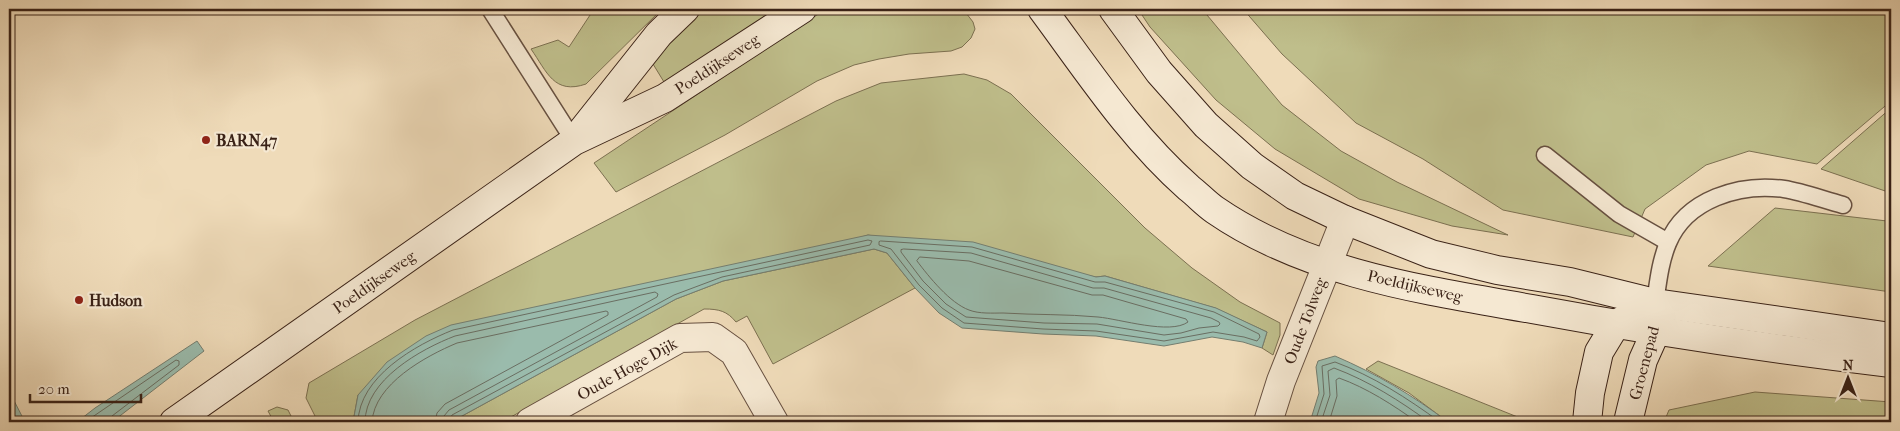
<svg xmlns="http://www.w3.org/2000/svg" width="1900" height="431" viewBox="0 0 1900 431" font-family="'IM FELL French Canon',serif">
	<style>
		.green { fill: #bfbe8b; stroke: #7c7051 }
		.water { fill: #9abbac; stroke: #747e70 }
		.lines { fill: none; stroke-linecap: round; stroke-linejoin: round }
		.shore { stroke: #6a6e62; stroke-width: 1 }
		.lane-casing { stroke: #675040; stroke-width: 19 }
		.street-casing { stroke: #675040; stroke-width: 30 }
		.secondary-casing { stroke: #3a2217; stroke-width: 30 }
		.lane { stroke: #f5e8d2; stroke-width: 16 }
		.street { stroke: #f5e8d2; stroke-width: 28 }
		.secondary { stroke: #f5e8d2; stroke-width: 28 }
		.poi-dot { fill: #8f2418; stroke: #f5e8d2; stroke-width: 2 }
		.labels { text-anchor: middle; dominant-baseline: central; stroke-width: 4.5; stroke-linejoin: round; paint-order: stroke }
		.street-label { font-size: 16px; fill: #3a2217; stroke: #f5e8d2 }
		.poi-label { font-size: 16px; font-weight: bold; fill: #3a2217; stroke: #f5e8d2; text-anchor: start }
	</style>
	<rect width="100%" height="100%" fill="#efdbb9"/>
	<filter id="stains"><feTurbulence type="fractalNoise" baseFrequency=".004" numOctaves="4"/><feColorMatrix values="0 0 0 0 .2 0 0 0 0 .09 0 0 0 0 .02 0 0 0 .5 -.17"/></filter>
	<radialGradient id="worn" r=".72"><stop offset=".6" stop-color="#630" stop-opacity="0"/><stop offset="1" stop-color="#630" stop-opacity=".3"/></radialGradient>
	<g class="green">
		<path d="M594,9H662L586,84C554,95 547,72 531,49L558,40L569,47Z"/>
		<path d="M703,9H782L672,82H664L653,64L654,59Z"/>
		<path d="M826,9H963L973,22L975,29L971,38L962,47L951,51L909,54L879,59L854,65L817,81L725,135L616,192L594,163Z"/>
		<path d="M1138,9H1202L1282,105L1341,151L1397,182L1508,235L1452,226L1359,199L1275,149L1216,100L1150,27Z"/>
		<path d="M1243,9H1891V101L1817,164L1749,151L1706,165L1645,209L1633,237L1503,210L1423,159L1356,123L1282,54Z"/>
		<path d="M964,74L987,80L1011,94L1145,228L1192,268L1240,302L1280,323V335L1273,355L1262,348L1267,332L1215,308L1105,276L1096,277L868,235L358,395L353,422H318L306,398L309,383L415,320L836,101L881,83Z"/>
		<path d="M1891,108V193L1821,169Z"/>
		<path d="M1775,208L1887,221L1891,227V292L1708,266Z"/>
		<path d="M874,249L887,253L915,288L773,364L747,316L736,322C727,311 719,309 704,309L502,422H451L676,299L723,281Z"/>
		<path d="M1378,361L1530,422H1448L1409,393L1366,369Z"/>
		<path d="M1755,392L1891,402V422H1664L1669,410Z"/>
		<path d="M277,407L288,410L294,422H274L268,411Z"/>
	</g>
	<g class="water">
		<path d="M868,235L973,242L1096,277L1105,276L1216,308L1267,332L1262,348L1243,342L1212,337L1164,346L1096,336L1043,334L962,328L939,313L915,288L887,253L874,249L723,281L676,299L451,422H353L358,395L387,362L426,336L451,325Z"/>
		<path d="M197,341L204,351L112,422H77L95,408Z"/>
		<path d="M1335,356C1377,374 1412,395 1448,422H1310L1319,393L1316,367L1318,361Z"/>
		<path d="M9,391L25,422H9Z"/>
	</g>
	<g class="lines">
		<g class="shore">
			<path d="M881,241L972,247L1095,282H1105L1214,312L1259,334L1260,337L1257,341L1244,337L1213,332L1164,341L1096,331L1043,329L964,323L942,308L919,285L891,249L879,245V242Z"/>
			<path d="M904,249L971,253L1093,288H1104L1211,318L1219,322L1220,324L1218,326L1199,328L1181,333L1164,335L1097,324L1044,323L966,317L946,304L923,281L901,252V250Z"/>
			<path d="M920,257L969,261L1092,295H1103L1186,319L1188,322C1170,335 1120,319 1098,317C1067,314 1035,315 1003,313C993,313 979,314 969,310C950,303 929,277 917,261Z"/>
			<path d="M85,422L176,360L179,361V365L112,416L110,422"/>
			<path d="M358,422C359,377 415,345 453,330L868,240L872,241L870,245L722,277L674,295L452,415L449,422"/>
			<path d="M365,422C365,380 421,349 455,336L655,292L658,294L657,297L449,410L444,416L443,422"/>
			<path d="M372,422C374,384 426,356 457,343L606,311L608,312V315L445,404L437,413L435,422"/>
			<path d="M1315,422L1324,394L1322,366L1335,362C1373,376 1407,398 1440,422"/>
			<path d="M1321,422L1330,395L1328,371L1334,368C1369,381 1400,401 1429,422"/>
			<path d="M1329,422L1337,396L1336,380L1339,378C1367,388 1393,405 1417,422"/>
		</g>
		<defs>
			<g id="lane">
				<path d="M490,9L574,141"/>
				<path d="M1545,155L1619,214L1668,242"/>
				<path d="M1655,303C1658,283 1660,262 1668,243C1686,199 1740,183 1784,189C1803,192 1824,200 1843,205"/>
			</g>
			<g id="street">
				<path d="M530,422L680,338L713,337L734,352L774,422"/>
				<path d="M1268,422L1281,381L1345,220"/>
			</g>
			<g id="secondary">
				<path d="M1042,9C1088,71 1131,137 1189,188C1198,195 1206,204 1215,210C1308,274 1424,290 1532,309C1651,331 1771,349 1891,363"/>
				<path d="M1113,9L1159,72L1206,125L1252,166L1295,196L1345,220L1431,254L1497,270L1570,282L1655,303L1891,337"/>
				<path d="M578,136L659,34L685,9"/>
				<path d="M174,422L574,141L665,98L802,9"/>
				<path d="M1587,422L1590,393L1599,352L1616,324L1632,315"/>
				<path d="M1628,422L1643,360L1656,331L1655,314"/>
			</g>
		</defs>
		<use href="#lane" class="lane-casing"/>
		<use href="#street" class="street-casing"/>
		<use href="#secondary" class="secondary-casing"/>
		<use href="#lane" class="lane"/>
		<use href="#street" class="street"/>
		<use href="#secondary" class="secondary"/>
	</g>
	<g class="poi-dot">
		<circle cx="206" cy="140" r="5"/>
		<circle cx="79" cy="300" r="5"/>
	</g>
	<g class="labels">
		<g class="street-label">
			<text transform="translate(717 64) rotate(-33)">Poeldijkseweg</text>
			<text transform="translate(374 282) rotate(-35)">Poeldijkseweg</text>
			<text transform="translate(1415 286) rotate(13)">Poeldijkseweg</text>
			<text transform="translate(1305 321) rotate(-69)">Oude Tolweg</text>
			<text transform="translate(1644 363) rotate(-75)">Groenepad</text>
			<text transform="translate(627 369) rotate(-29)">Oude Hoge Dijk</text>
		</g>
		<g class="poi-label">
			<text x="216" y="140">BARN47</text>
			<text x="89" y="300">Hudson</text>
		</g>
	</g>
	<rect width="1900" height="431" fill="none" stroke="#efdbb9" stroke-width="30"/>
	<rect x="10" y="10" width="1880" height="411" fill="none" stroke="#3a2217" stroke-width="2.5"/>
	<rect x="15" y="15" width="1870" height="401" fill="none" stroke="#3a2217"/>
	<g transform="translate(1848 378)" stroke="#f5e8d2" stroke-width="4" paint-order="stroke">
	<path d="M0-4L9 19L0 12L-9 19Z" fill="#3a2217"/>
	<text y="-8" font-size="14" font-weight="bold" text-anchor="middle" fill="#3a2217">N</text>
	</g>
	<path d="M30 394v8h111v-8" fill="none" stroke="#3a2217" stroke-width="2.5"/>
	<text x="38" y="394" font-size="15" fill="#3a2217" stroke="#f5e8d2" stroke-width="4" paint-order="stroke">20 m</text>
	<rect width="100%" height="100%" filter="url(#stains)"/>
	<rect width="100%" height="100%" fill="url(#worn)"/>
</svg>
